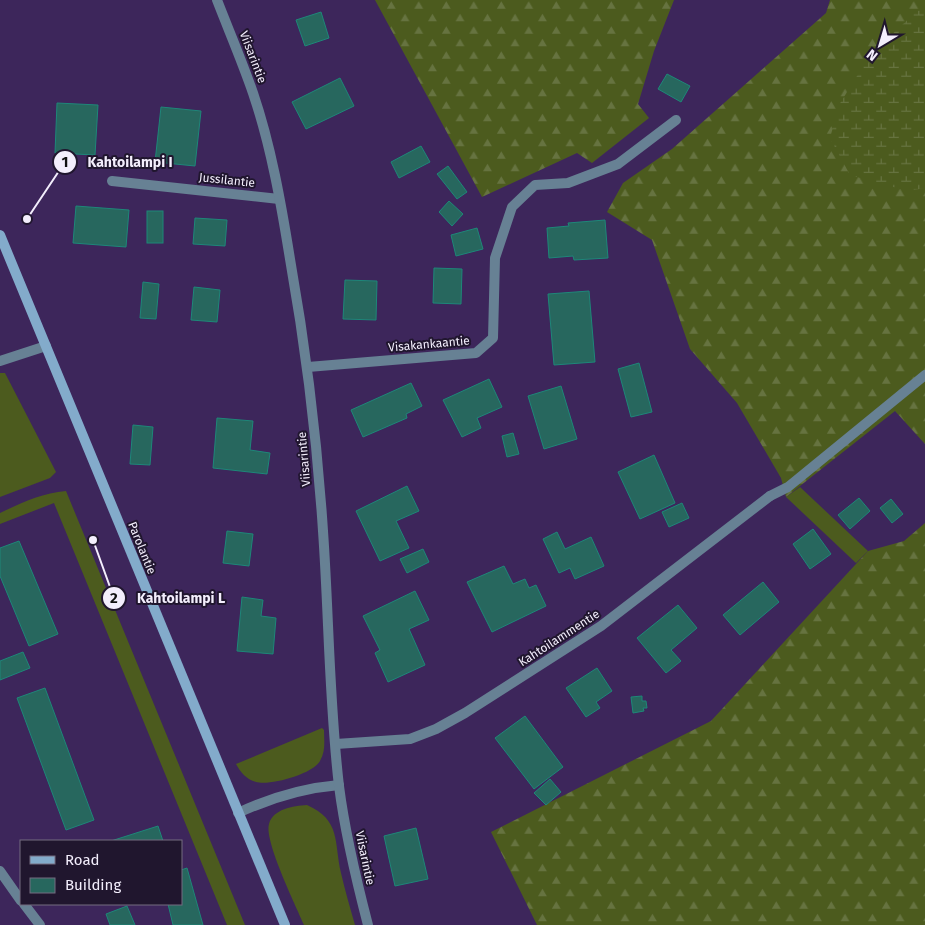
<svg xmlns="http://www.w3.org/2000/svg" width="925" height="925" viewBox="0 0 925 925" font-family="'Fira Sans',sans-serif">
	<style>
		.grass { fill: #4c5b1e }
		.forest { fill: url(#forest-firs) }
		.wetland { fill: url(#wetland-marsh) }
		.building { fill: #27675e; stroke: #1e8779 }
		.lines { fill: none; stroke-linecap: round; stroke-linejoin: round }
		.service { stroke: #678194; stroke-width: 10 }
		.minor { stroke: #678194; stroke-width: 10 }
		.tertiary { stroke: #678194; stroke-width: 10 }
		.secondary { stroke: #83abcb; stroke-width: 10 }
		.labels { text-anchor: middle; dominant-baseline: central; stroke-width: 4; stroke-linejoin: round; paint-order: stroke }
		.street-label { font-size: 12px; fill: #f3eefc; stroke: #20162e }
		.leader { fill: none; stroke: #f3eefc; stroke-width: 2 }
		.callout-dot { fill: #f3eefc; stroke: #20162e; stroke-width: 2 }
		.mark-label { font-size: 15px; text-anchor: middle; font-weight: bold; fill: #111 }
		.callout-label { font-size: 14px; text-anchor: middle; font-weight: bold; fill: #f3eefc; stroke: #20162e; stroke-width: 4; stroke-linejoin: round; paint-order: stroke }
	</style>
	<defs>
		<pattern id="forest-firs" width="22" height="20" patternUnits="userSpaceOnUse" patternTransform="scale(1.25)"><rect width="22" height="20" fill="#4c5b1e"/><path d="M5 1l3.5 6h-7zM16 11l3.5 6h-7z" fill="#667340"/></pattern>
		<pattern id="wetland-marsh" width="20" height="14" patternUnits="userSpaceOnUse" patternTransform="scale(1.25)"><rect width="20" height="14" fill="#4c5b1e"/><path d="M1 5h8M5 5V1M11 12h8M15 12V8" fill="none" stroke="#667340"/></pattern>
	</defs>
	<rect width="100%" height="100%" fill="#3d265b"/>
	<g class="grass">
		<path d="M0,373H5L56,472L50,478L0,497Z"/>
		<path d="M800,487L868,551L856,563L786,497Z"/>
		<path d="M66,491L245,925H227L54,503L0,524V513C21,503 42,493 66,491Z"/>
		<path d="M322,728L324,730C324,740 326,751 320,761C313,774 270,786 256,782C246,779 241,773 236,764Z"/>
		<path d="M307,805C341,820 334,842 341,873C345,890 350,908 355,925H304C296,906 264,841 269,824C273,809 293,806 307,805Z"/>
	</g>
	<g class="forest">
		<path d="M375,0H674L654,51L638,104L649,118L592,163L577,153L482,197Z"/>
		<path d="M830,0H925V444L895,411L786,497L781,478L737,403L690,349L652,240L607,212L623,183L672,149L826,13Z"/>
		<path d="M925,523V925H537L491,832L711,721L868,551L904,541Z"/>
	</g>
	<path class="wetland" d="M925,10V188L908,191L850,175L830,138L839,105L870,55L917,11Z"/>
	<g class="building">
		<path d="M321,12L329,38L305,46L296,20Z"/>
		<path d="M667,74L690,86L681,102L658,89Z"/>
		<path d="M340,78L354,106L306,129L292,102Z"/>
		<path d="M57,103L98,105L95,155L55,153Z"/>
		<path d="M161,107L201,111L195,166L155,162Z"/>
		<path d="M421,146L430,162L399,178L391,162Z"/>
		<path d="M448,166L467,192L457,199L437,174Z"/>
		<path d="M449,201L463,214L452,226L439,212Z"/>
		<path d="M76,206L129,210L126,247L73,243Z"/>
		<rect x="147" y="211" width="16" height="32"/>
		<path d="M195,218L227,220L225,246L193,244Z"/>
		<path d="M605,220L608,258L574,260L573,256L549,258L547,228L569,226L568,223Z"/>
		<path d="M477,228L483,249L456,256L451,235Z"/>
		<path d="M434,268L462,269L461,304L433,303Z"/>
		<path d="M345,280L377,281L376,320L343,319Z"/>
		<path d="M143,282L159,284L156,319L140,318Z"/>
		<path d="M194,287L220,290L217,322L191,320Z"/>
		<path d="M589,291L595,362L554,365L548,294Z"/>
		<path d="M639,363L652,412L631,417L618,369Z"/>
		<path d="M489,379L502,407L477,418L481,428L462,437L443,400Z"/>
		<path d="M411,383L422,406L406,414L407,418L363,437L351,410Z"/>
		<path d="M561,386L577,439L544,449L528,396Z"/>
		<path d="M217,418L253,421L250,450L270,453L267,474L213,468Z"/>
		<path d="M133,425L153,427L150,465L130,464Z"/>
		<path d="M513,433L519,454L507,457L502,436Z"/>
		<path d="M654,455L675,503L640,519L618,472Z"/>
		<path d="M407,486L419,511L396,521L409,548L380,561L356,511Z"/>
		<path d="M859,498L870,511L850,529L838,515Z"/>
		<path d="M891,499L903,514L892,523L880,508Z"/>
		<path d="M682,503L689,518L669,527L662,512Z"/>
		<path d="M813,529L831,554L810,569L793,544Z"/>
		<path d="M227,531L253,534L249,566L223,563Z"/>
		<path d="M557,532L565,549L591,537L604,566L575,579L570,568L559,573L543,539Z"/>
		<path d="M19,541L58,634L29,646L0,576V548Z"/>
		<path d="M423,549L429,562L407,573L400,559Z"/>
		<path d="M504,566L513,584L525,579L529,588L536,585L546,606L492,632L467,582Z"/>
		<path d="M763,582L779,602L740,635L723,615Z"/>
		<path d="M415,591L429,620L409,629L425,665L388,682L375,653L380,650L363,616Z"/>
		<path d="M242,597L263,600L261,616L276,618L273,654L237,651Z"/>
		<path d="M678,605L697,628L671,650L681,661L666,673L637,638Z"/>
		<path d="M23,652L30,668L0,680V661Z"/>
		<path d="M597,668L612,691L596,702L600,708L586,717L566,688Z"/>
		<path d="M45,688L94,820L66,830L17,698Z"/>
		<path d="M642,696V701H646L647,708H643L644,711L633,713L631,697Z"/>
		<path d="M525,716L563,767L534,789L495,738Z"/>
		<path d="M550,779L561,792L546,805L534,793Z"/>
		<path d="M158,826L163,841H111Z"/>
		<path d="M416,828L428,879L395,886L384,836Z"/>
		<path d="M187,868L203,925H173L168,904H181V870Z"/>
		<path d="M127,906L135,925H110L106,914Z"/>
	</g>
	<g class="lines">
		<path class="service" d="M770,496L788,487L925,375"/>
		<g class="minor">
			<path d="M112,181L279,199"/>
			<path d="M0,361L46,346"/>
			<path d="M308,367L476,353L493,338L495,258L512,207L535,185L568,183L618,164L676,120"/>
			<path d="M336,744L410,739L436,729L465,713L601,626L770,496"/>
			<path d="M238,813C270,798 304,788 339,785"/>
			<path d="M0,871L21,901"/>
			<path d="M24,904L40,925"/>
		</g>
		<path class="tertiary" d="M217,0C229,31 242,61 253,93C271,146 281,203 290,259C306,349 317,439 323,531C329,616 329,701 339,786C345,833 356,879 368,925"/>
		<path class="secondary" d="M0,235L285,925"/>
	</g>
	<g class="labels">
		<g class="street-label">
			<text transform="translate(253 57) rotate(69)">Viisarintie</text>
			<text transform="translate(227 180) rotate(6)">Jussilantie</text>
			<text transform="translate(429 344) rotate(-5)">Visakankaantie</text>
			<text transform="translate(304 459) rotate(-95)">Viisarintie</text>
			<text transform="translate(142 548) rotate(68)">Parolantie</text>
			<text transform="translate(559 638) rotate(-33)">Kahtoilammentie</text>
			<text transform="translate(365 858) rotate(78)">Viisarintie</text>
		</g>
	</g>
	<path class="leader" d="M27 219L65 162M93 540L114 598"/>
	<g class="callout-dot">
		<circle cx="27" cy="219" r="5"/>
		<circle cx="93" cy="540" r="5"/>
		<circle cx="65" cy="162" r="12"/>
		<circle cx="114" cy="598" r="12"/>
	</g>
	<g class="mark-label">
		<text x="65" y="167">1</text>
		<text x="114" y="603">2</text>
	</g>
	<g class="callout-label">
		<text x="130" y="167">Kahtoilampi I</text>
		<text x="181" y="603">Kahtoilampi L</text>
	</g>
	<rect x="20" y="840" width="162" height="65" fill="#20162e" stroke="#746c80"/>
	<rect x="30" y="856" width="25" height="8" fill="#83abcb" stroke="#746c80"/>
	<text x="65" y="865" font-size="15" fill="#f3eefc">Road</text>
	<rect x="30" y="878" width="25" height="15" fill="#27675e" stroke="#746c80"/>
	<text x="65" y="890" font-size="15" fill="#f3eefc">Building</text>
	<g transform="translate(880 45) rotate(218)" stroke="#20162e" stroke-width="4" paint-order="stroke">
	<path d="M0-4L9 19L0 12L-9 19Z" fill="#f3eefc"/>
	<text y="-8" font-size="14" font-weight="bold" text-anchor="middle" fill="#f3eefc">N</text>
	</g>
</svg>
